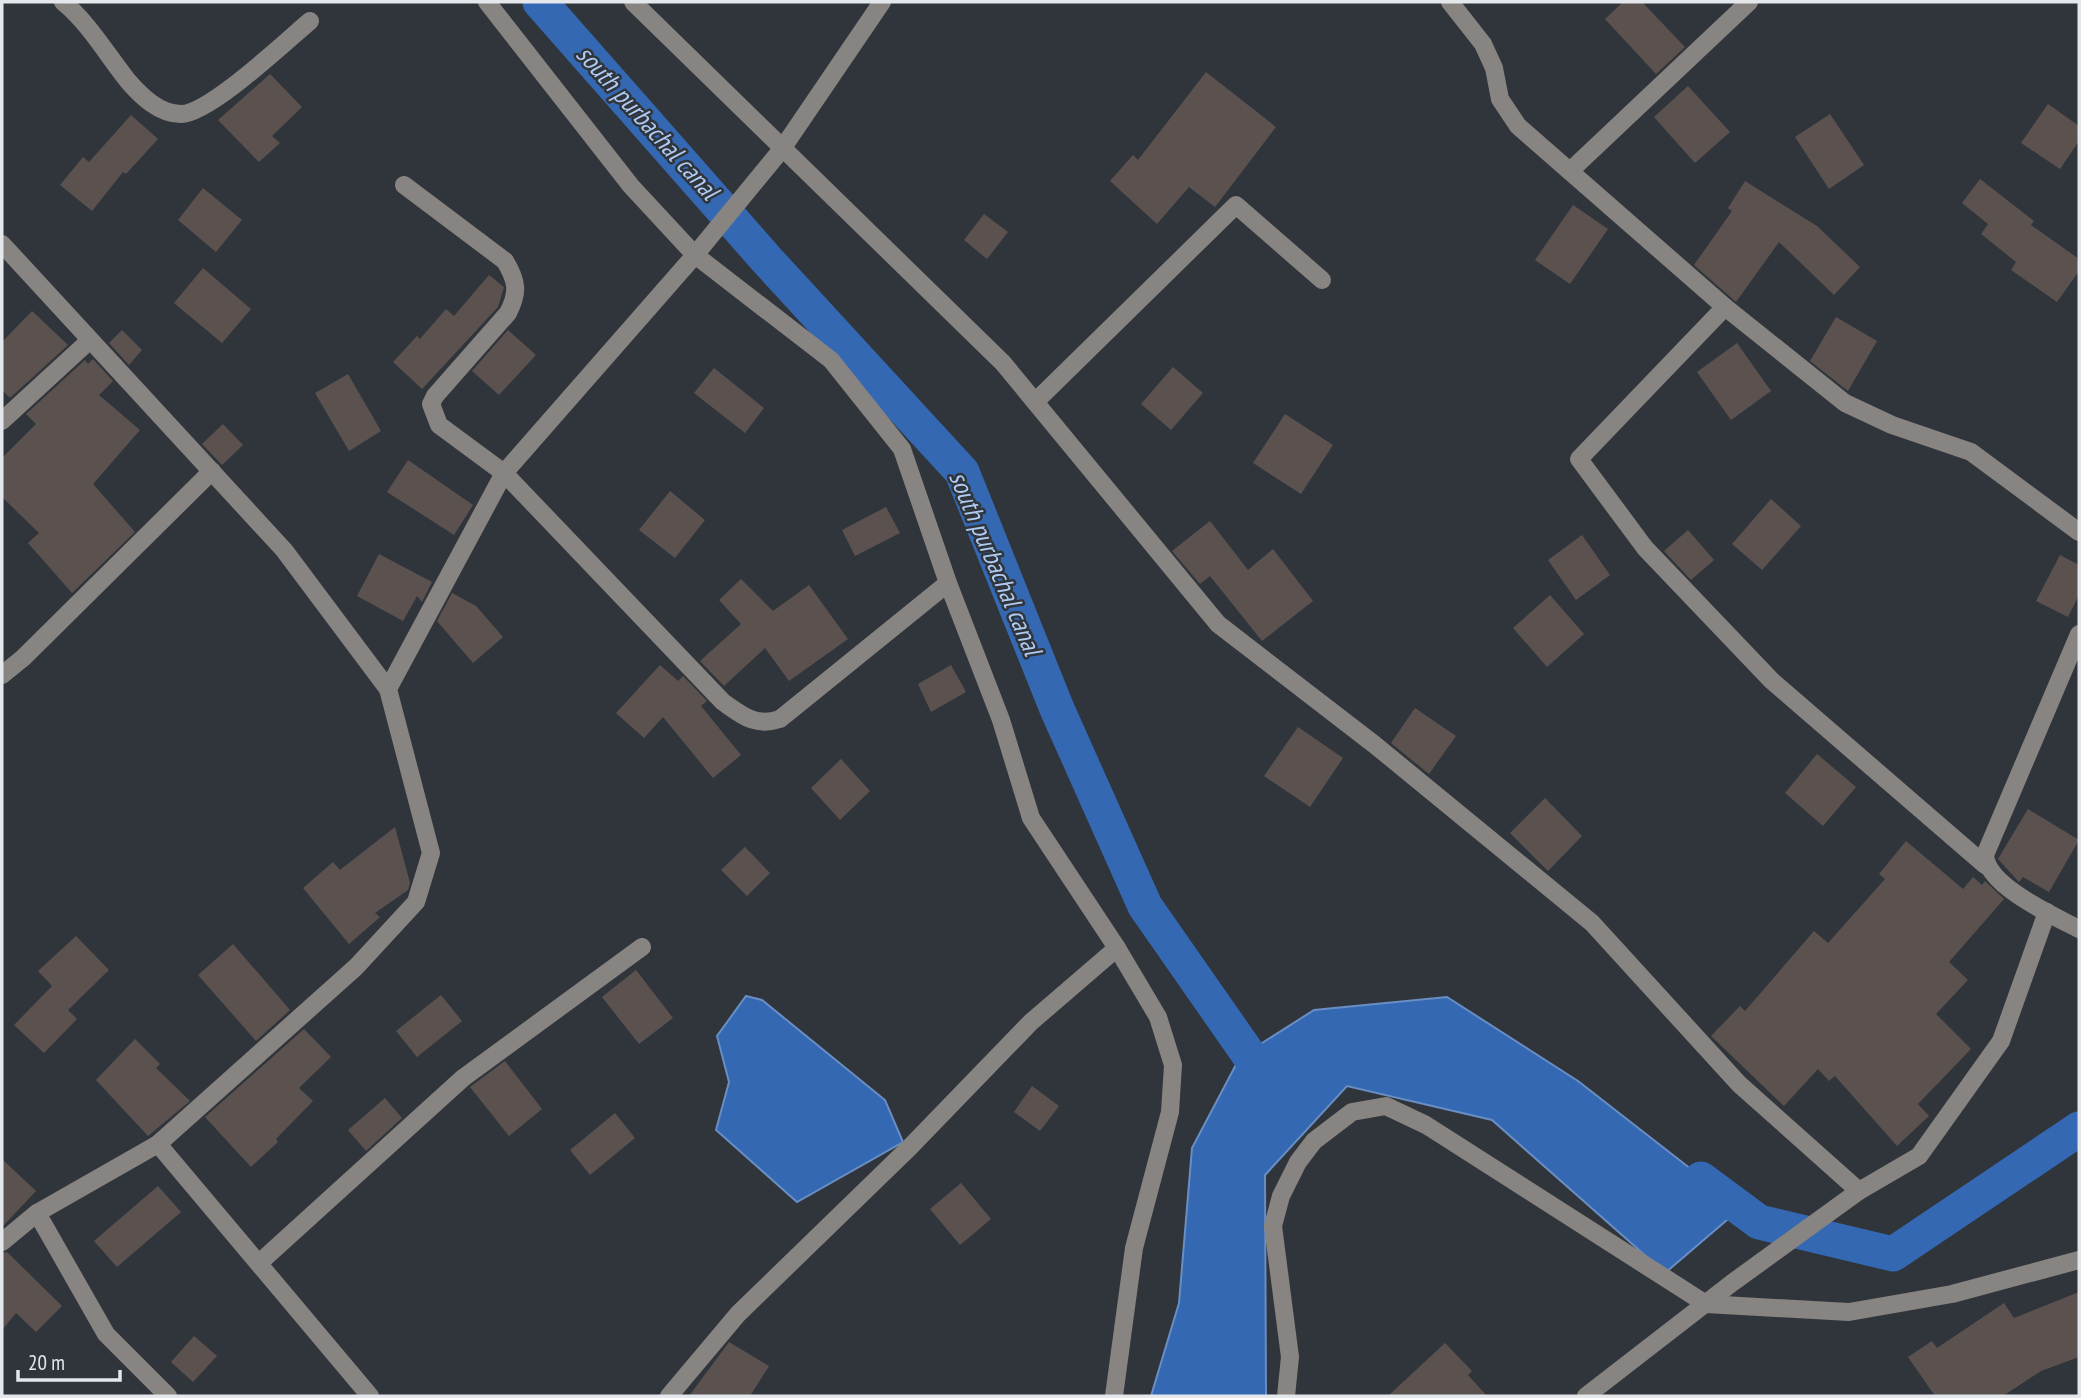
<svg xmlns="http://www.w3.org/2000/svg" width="2081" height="1398" viewBox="0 0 2081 1398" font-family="'PT Sans Narrow',sans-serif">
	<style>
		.water { fill: #3468b2; stroke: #698ec3; stroke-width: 2 }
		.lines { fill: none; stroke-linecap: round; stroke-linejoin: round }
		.canal { stroke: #3468b2; stroke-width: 35 }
		.building { fill: #5b5250 }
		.minor { stroke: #878481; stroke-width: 18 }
		.labels { text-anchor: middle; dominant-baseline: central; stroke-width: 5; stroke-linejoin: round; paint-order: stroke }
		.water-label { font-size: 26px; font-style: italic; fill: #afcbf3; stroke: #30353b }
	</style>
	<rect width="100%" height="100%" fill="#30353b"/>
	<g class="water">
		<path d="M746,996L762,1000L885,1100L903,1142L797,1202L716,1130L729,1082L717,1036Z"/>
		<path d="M1447,997L1578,1081L1741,1208L1665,1273L1492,1120L1347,1086L1265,1175L1266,1396H1151L1179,1303L1192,1148L1240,1057L1314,1010Z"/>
	</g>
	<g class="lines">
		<g class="canal">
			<path d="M540,2L767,260L962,472L1057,709L1145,906L1274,1091"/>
			<path d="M1701,1179L1759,1222L1893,1254L2079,1129"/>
		</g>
	</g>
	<g class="building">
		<path d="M1623,2H1642L1685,47L1656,74L1605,19Z"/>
		<path d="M1206,72L1276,127L1215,207L1189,187L1157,224L1110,181L1133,155L1138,160Z"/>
		<path d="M270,74L302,107L272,136L280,143L259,162L218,120Z"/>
		<path d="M1688,86L1730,132L1695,163L1654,117Z"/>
		<path d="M2048,104L2079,126V141L2060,169L2021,143Z"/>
		<path d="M1830,114L1864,165L1829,189L1795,137Z"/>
		<path d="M131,115L158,139L126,174L123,172L92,211L60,185L83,157L89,162Z"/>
		<path d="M1980,179L2034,221L2031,225L2079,259V271L2057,302L2011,270L2016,262L1981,234L1988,224L1962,203Z"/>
		<path d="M1745,181L1817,226L1860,267L1834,295L1779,242L1736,302L1694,265L1732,211L1728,208Z"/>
		<path d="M203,188L242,220L216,252L178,220Z"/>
		<path d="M1573,205L1608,229L1570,284L1535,260Z"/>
		<path d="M984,214L1008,232L987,259L964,240Z"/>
		<path d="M203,268L251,309L222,343L174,303Z"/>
		<path d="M489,275L504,287L498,307L422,389L393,362L417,336L420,339L446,309L454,316Z"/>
		<path d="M32,311L68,345L10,398L2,390V342Z"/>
		<path d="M1836,317L1877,341L1848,391L1810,361Z"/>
		<path d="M122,330L142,350L129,365L109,343Z"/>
		<path d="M508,330L536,355L499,395L472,371Z"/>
		<path d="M1737,343L1771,391L1731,420L1697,372Z"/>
		<path d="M93,359L113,381L99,395L140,430L93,484L135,532L72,593L28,543L39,533L2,497V458L36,424L26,414L85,360L88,364Z"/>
		<path d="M1173,367L1203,393L1171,430L1141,404Z"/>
		<path d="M714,368L764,408L745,433L694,393Z"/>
		<path d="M348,374L381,431L349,451L315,393Z"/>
		<path d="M1285,414L1333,445L1301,494L1253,463Z"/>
		<path d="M223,424L243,445L222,465L202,444Z"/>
		<path d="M408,460L473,505L454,535L387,492Z"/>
		<path d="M670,491L705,520L675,558L639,530Z"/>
		<path d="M1771,499L1801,526L1762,570L1732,544Z"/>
		<path d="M886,507L900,533L855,556L842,530Z"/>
		<path d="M1210,521L1248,570L1273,549L1313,601L1262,641L1210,576L1200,584L1172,551Z"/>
		<path d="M1688,530L1714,560L1691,580L1664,551Z"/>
		<path d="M1582,535L1610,575L1576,600L1548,560Z"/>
		<path d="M379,554L432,582L422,602L417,596L403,621L357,596Z"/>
		<path d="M2060,555L2079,565V595L2068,617L2036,601Z"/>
		<path d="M741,579L773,611L809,585L848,639L789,681L765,648L724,686L700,661L741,624L719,600Z"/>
		<path d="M452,593L476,606L503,637L473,663L437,621Z"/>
		<path d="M1550,595L1584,634L1547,667L1513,628Z"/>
		<path d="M660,665L678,681L683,676L707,701L701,706L741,755L713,778L663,717L644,738L616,713Z"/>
		<path d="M951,665L966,692L931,712L918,684Z"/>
		<path d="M1415,708L1456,736L1429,774L1391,743Z"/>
		<path d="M1298,727L1343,758L1310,807L1264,776Z"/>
		<path d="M1817,754L1856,787L1823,826L1785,793Z"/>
		<path d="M841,759L870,791L840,820L811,788Z"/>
		<path d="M1545,798L1582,836L1548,871L1510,833Z"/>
		<path d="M2028,809L2079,840L2049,892L2023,877L2019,882L1998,859Z"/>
		<path d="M395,827L410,883L408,890L375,913L380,917L349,944L303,888L333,862L340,870Z"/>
		<path d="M1906,841L1963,889L1973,877L1982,885L1985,881L2004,899L1949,962L1968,980L1936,1014L1971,1049L1918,1104L1929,1116L1897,1146L1835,1076L1829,1081L1818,1069L1784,1106L1711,1036L1740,1006L1745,1011L1814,931L1828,943L1885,879L1879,874Z"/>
		<path d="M745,847L770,873L747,896L721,870Z"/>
		<path d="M76,936L109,970L68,1010L77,1019L44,1053L14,1025L52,986L38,971Z"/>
		<path d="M233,944L290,1010L256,1041L198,975Z"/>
		<path d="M636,970L673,1018L639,1044L602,997Z"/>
		<path d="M441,995L462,1021L417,1057L396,1031Z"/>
		<path d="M304,1029L331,1057L299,1088L313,1101L276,1139L278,1142L251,1167L205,1117Z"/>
		<path d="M135,1039L160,1064L156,1068L190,1101L148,1136L96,1080Z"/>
		<path d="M505,1061L542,1109L509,1136L470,1087Z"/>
		<path d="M1032,1086L1059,1106L1040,1131L1014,1112Z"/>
		<path d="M385,1098L402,1118L366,1151L348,1130Z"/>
		<path d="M615,1113L635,1138L590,1175L570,1150Z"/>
		<path d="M2,1159L36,1191L2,1227Z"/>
		<path d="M961,1183L991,1219L960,1245L930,1209Z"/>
		<path d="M158,1186L181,1212L117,1267L94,1241Z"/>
		<path d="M7,1252L62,1306L36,1332L16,1313L2,1330V1253Z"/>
		<path d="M2079,1292V1357L2041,1371L2003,1396H1935L1908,1357L1932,1341L1937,1348L2004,1303L2014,1318Z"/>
		<path d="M194,1336L217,1356L193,1382L171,1362Z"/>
		<path d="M729,1342L769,1366L750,1396H689Z"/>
		<path d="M1445,1343L1472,1371L1468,1375L1487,1396H1388Z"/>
	</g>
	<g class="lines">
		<g class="minor">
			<path d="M63,2C88,22 108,56 128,81C141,96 159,114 181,114C209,114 285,42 310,21"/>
			<path d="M487,2L631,186L695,255L831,360L902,449L948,583L1001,720L1031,818L1117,948L1158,1017L1173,1065L1170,1112L1134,1248L1114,1396"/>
			<path d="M633,2L1003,363L1218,624L1375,745L1592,923L1739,1084L1859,1191"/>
			<path d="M1450,2L1483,44L1494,68L1500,99L1518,126L1725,307L1845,403L1892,425L1971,452L2079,532"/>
			<path d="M1570,171L1749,2"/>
			<path d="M404,185L505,261C517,281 519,292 508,313L435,396L431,404L439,425L504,473L723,702C743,716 755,727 780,719L948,583"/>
			<path d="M2,244L284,550L388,689"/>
			<path d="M1725,307L1579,459L1645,548L1772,681L1985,865"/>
			<path d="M1035,402L1236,205L1322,280"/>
			<path d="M2,421L89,341"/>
			<path d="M2079,634L1985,855C1987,886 2054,916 2079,929"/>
			<path d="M2,675L23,658L212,471"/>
			<path d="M158,1144L370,1396"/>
			<path d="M2,1242L37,1213"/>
			<path d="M259,1263L463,1078L642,947"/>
			<path d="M168,1396L106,1334L37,1213L158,1144L356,967L416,902L431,853L388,689L504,473L695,255L782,149L882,2"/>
			<path d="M669,1396L738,1314L910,1147L1031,1022L1117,948"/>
			<path d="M1286,1396L1290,1357L1273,1226L1281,1196L1298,1162L1314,1141L1352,1112L1386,1106L1426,1125L1706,1304L1849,1312L1952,1294L2079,1260"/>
			<path d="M1586,1396L1732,1283L1859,1191L1919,1156L2001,1041L2047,912"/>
		</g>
	</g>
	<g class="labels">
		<g class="water-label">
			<text transform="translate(648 122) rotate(48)">south purbachal canal</text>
			<text transform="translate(996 563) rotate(67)">south purbachal canal</text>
		</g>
	</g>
	<rect width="2081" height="1398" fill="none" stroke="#e4e7eb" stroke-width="7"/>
	<path d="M18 1370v10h102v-10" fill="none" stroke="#e4e7eb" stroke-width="3.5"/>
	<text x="28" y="1370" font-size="21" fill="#e4e7eb" stroke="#30353b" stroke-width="5" paint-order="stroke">20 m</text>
</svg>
